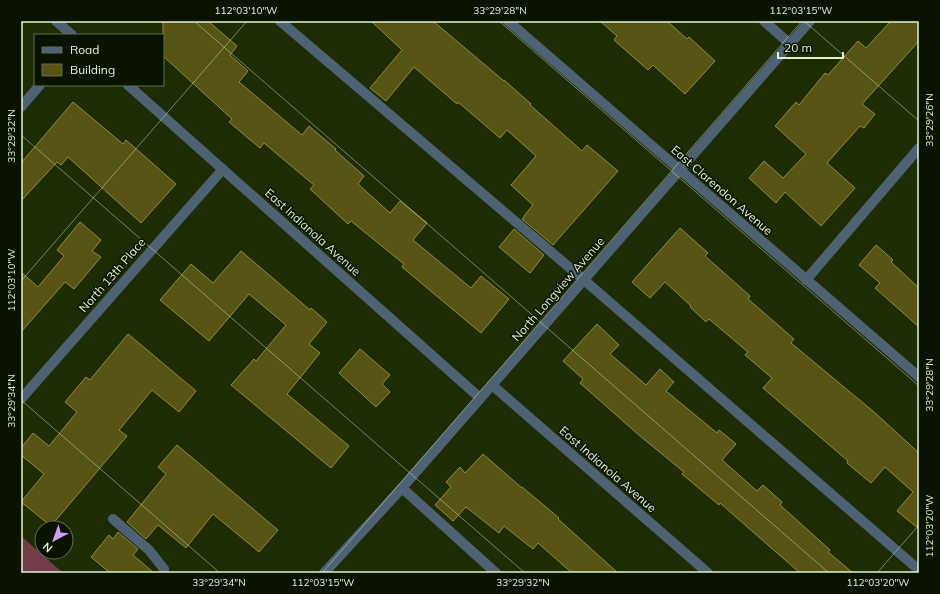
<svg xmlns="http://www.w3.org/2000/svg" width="940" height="594" viewBox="0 0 940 594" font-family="Mulish,sans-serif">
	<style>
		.green { fill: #703d48 }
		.building { fill: #565314; stroke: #918e39 }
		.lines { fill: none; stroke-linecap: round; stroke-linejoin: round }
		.lane { stroke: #4f6274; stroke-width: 10 }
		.street { stroke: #4f6274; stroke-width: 10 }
		.ticks { fill: none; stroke: #e2f4ce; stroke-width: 1; stroke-opacity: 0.45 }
		.labels { text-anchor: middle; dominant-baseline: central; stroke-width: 3; stroke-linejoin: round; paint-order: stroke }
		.street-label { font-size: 12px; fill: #e2f4ce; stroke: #091300 }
		.neatline { fill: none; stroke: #e2f4ce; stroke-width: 1.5 }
		.ticks-label { font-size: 10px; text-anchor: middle; fill: #e2f4ce }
	</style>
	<rect width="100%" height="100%" fill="#1e2c04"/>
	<path class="green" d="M21,536L63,573H21Z"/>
	<g class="building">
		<path d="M163,21H208L237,46L230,55L248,71L239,82L302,135L309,126L336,149L335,150L364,176L358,184L390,213L400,201L427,223L413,240L471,288L481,276L509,299L481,333L402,267L404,264L351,221L348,224L310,189L314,185L264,143L260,148L229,122L232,119L163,56Z"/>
		<path d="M371,21H433L504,81V80L531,104L530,105L582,151L587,145L618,171L553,245L522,219L524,217V216L533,205L511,185L536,156L507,130L500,138L458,102L457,104L414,67L386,101L370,88L402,50Z"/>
		<path d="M600,21H667L687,39L689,37L715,61L685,94L653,65L648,70L614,40L617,36Z"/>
		<path d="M891,21H919V41L862,104L875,114L864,128L860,126L827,163L855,188L821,226L785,192L776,203L749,178L764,161L783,178L806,154L775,126L796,102L799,105L825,73L828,75L858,41L866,48Z"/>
		<path d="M73,102L123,144L126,140L176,184L141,223L68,157L61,165L57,162L21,201V163Z"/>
		<path d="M80,222L101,240L92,251L101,257L74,289L65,282L21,332V272L38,287L64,256L57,250Z"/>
		<path d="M680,228L708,253L705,256L750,296L748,299L794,339L791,343L874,412L919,453V529L897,511L913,492L885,467L871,483L847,463L848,461L763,388L772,378L745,355L748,352L709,319L706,322L690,307L691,306L665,282L650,298L632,282Z"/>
		<path d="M514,229L544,255L530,273L499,247Z"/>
		<path d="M876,245L893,260L891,262L919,288V327L875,288L880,283L859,265Z"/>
		<path d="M241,251L310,310L311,308L327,322L309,344L320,353L287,394L349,446L331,468L231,385L254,359L256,361L286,325L249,294L209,341L160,300L191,264L213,283Z"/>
		<path d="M597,324L619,345L610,354L646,385L660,369L674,382L666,391L717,433L719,430L736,444L722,460L757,491L763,485L782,502L780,505L830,550L828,552L853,573H800L720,503L719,505L682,474L684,472L640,436L580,383L583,379L563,361Z"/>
		<path d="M128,334L196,391L179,412L152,390L119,430L127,436L51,526L21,502L44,474L21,455V448L33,433L49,446L77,412L65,402L86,377L90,380Z"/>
		<path d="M360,349L390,375L382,384L390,392L376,407L339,373Z"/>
		<path d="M177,445L278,530L259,552L213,514L186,548L158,525L146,539L127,522L166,474L158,467Z"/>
		<path d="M483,454L522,488V487L559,518L558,519L618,573H572L538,543L533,549L504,526L499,533L466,507L453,521L435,505L451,487L446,482L460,467L465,473Z"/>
		<path d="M118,532L138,549L133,555L154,573H110L91,557L109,535L113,539Z"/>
	</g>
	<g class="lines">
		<g class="lane">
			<path d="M280,21L584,280L919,570"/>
			<path d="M764,21L790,44"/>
			<path d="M806,280L919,148"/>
			<path d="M402,488L496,573"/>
			<path d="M113,519L149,550L164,569V573"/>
		</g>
		<g class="street">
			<path d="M56,21L72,35"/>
			<path d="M508,21L919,377"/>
			<path d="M128,85L480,398"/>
			<path d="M21,107L40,85"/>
			<path d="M492,385L708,573"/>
			<path d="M21,399L223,169"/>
			<path d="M324,573L402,488L810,21"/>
		</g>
	</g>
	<path class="ticks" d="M194,21L829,573M499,21L919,386M804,21L919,121M21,135L525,573M21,281L247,21M21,400L220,573M322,573L802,21M877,573L919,525"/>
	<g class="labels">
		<g class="street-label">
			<text transform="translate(722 190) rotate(41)">East Clarendon Avenue</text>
			<text transform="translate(313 232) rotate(42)">East Indianola Avenue</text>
			<text transform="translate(112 275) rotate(-49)">North 13th Place</text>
			<text transform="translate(558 289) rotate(-49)">North Longview Avenue</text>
			<text transform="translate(608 469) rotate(41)">East Indianola Avenue</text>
		</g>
	</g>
	<rect width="940" height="594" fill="none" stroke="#091300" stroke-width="44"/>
	<rect x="34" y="34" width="130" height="52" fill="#091300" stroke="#606d52"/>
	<rect x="42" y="47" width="20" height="6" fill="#4f6274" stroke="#606d52"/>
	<text x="70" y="54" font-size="12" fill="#e2f4ce">Road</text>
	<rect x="42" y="64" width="20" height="12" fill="#565314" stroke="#606d52"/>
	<text x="70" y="74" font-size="12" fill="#e2f4ce">Building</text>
	<g transform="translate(54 540) rotate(221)"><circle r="19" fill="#091300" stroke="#606d52"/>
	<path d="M0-3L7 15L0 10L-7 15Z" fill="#d09dff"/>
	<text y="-6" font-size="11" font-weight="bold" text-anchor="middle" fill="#e2f4ce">N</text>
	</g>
	<path d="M778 52v6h65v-6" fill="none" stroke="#e2f4ce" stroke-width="2"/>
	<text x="784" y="52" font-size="12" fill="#e2f4ce" stroke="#091300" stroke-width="3" paint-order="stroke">20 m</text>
	<rect x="22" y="22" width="896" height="550" class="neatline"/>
	<g class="ticks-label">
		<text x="246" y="14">112°03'10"W</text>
		<text x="500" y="14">33°29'28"N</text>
		<text x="801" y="14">112°03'15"W</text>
		<text transform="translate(929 120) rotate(-90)" y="4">33°29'26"N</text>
		<text transform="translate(11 136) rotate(-90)" y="4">33°29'32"N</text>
		<text transform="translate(11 280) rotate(-90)" y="4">112°03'10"W</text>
		<text transform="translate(929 385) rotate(-90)" y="4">33°29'28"N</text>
		<text transform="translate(11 401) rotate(-90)" y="4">33°29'34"N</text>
		<text transform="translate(929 526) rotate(-90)" y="4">112°03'20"W</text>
		<text x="219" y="586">33°29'34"N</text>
		<text x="323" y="586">112°03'15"W</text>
		<text x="523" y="586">33°29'32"N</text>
		<text x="878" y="586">112°03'20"W</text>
	</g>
</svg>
